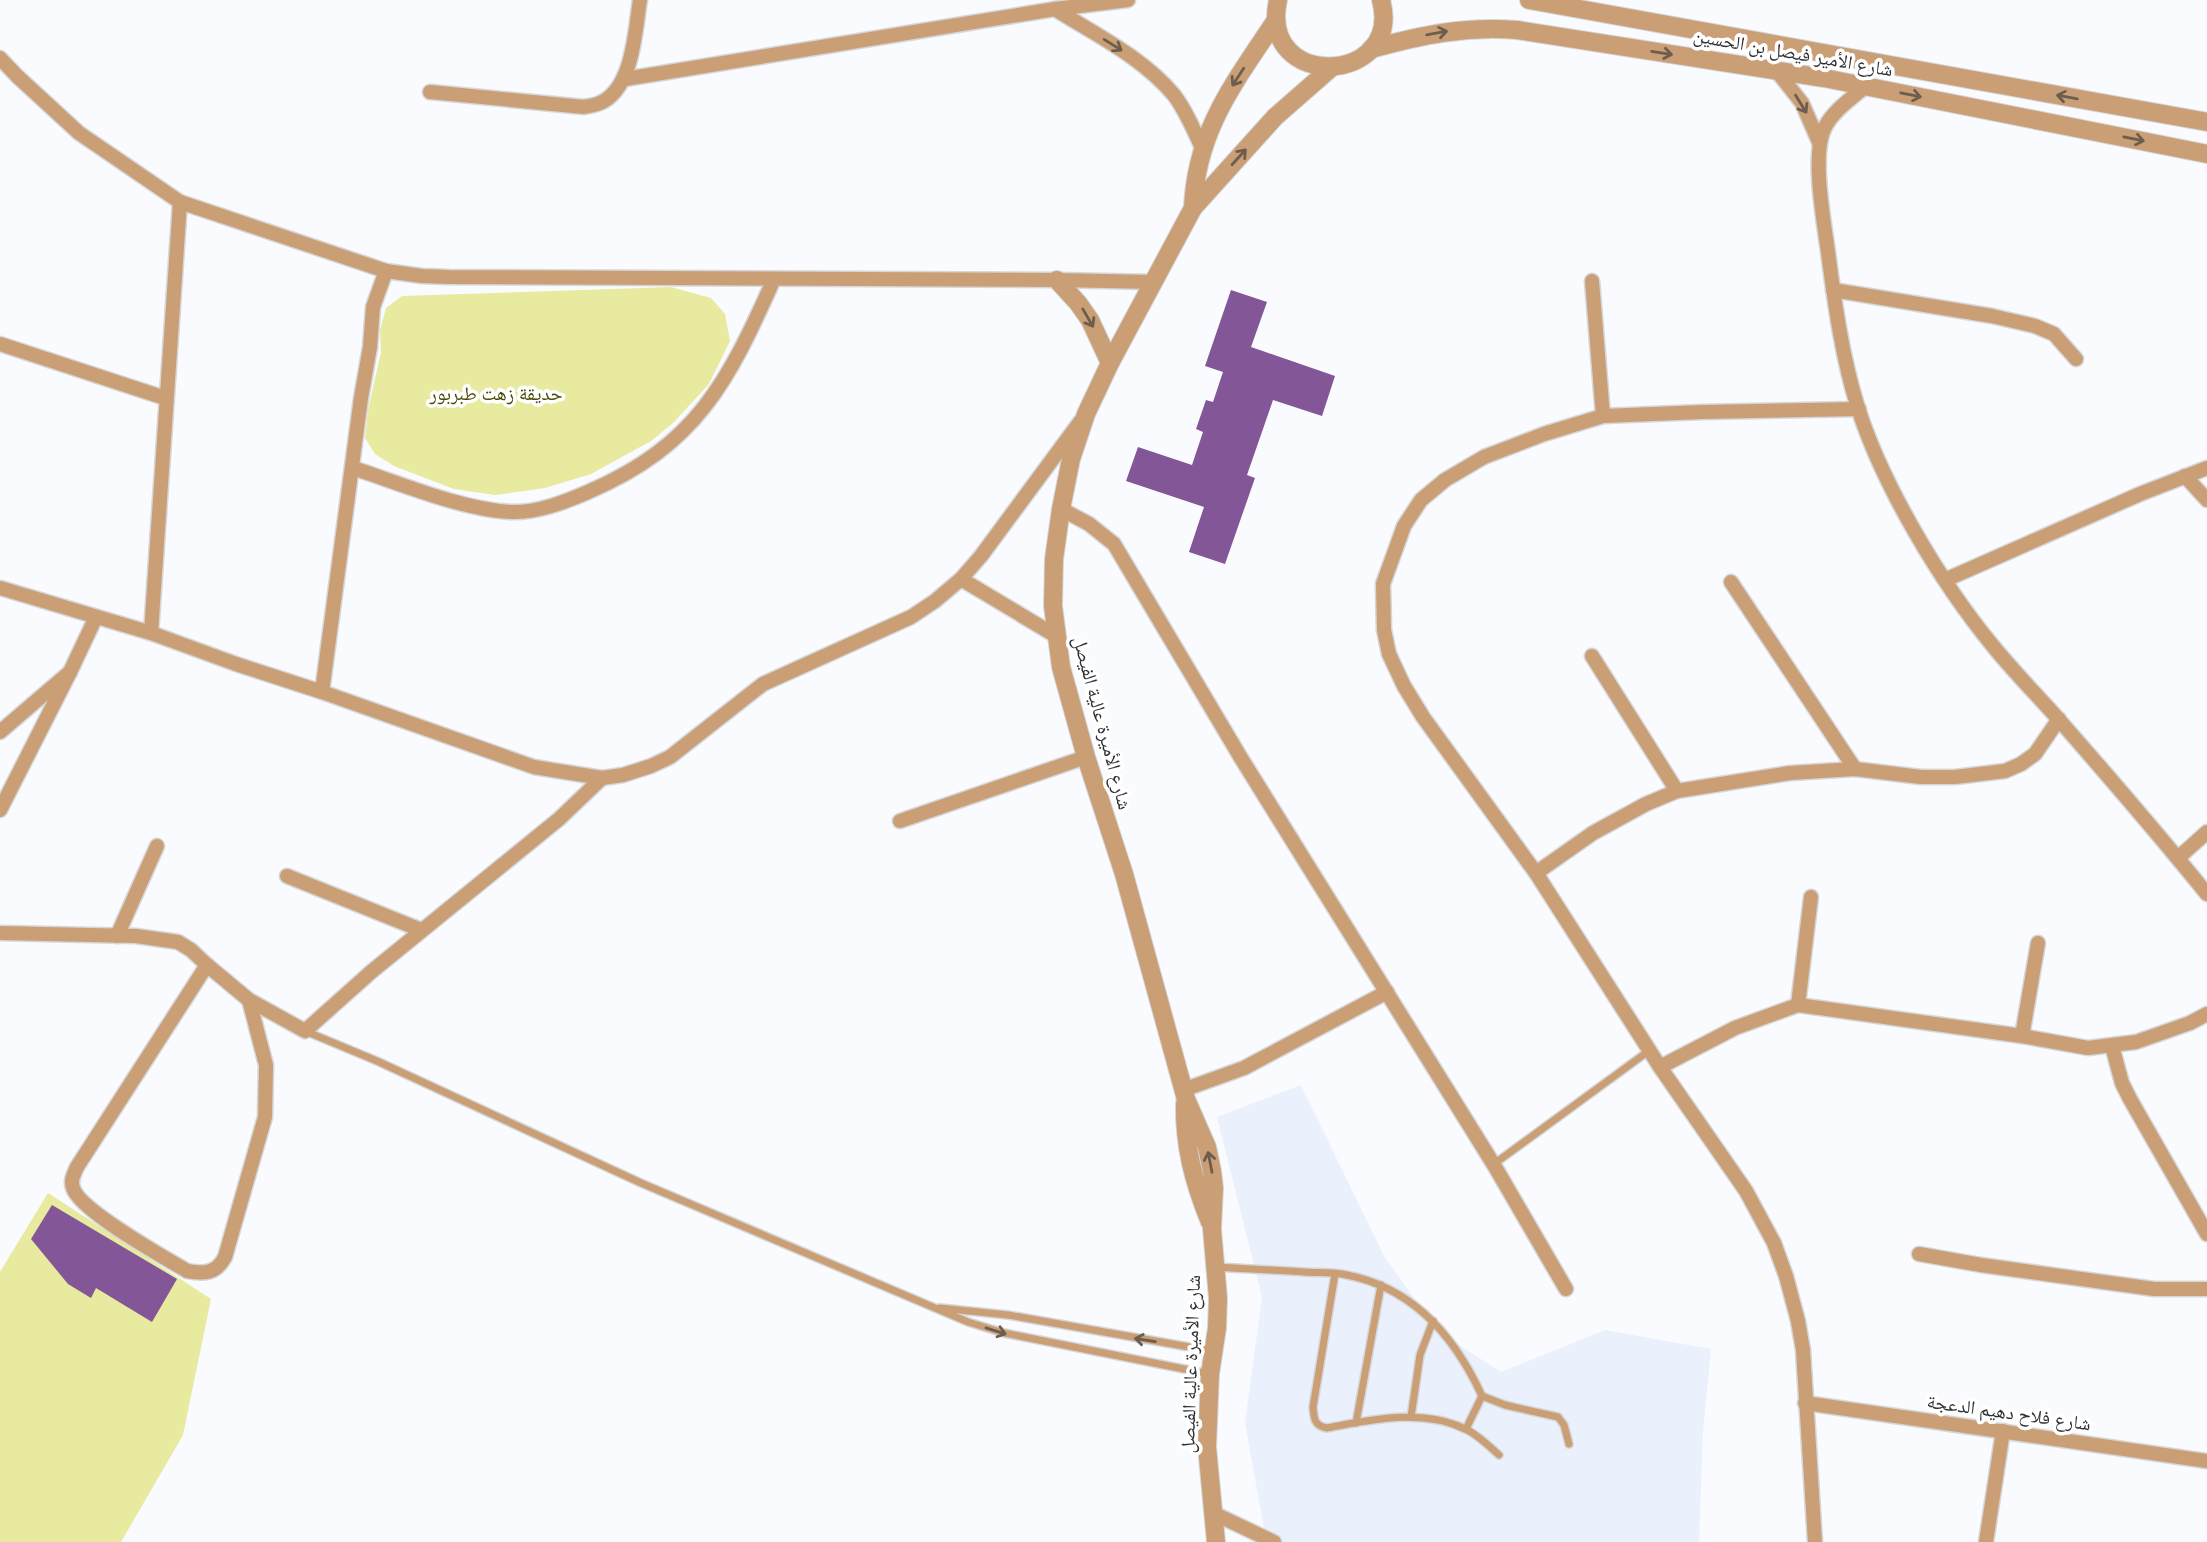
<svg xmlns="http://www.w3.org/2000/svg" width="2207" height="1542" viewBox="0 0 2207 1542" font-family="'Nunito Sans','Noto Naskh Arabic',sans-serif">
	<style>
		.built { fill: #eaf1fd }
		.green { fill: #e7ea9f }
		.building { fill: #835797 }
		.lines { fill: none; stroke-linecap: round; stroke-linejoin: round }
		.service-casing { stroke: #d5d7da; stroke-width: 10 }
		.minor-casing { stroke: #d5d7da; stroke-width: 17 }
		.tertiary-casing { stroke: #d5d7da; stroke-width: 20 }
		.service { stroke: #ca9f75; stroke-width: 7 }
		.minor { stroke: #ca9f75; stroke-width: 14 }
		.tertiary { stroke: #ca9f75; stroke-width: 18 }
		.oneway { stroke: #6d5d4e }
		.labels { text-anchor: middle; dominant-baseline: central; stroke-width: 7; stroke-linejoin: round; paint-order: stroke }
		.street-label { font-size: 19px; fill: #2f3134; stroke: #fff }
		.park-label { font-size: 19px; fill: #494a05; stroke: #fff }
	</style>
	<rect width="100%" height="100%" fill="#f9fbfe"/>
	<path class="built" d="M1301,1085L1384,1256L1437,1331L1501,1372L1605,1330L1711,1349L1703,1431L1699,1542H1270L1266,1540L1245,1423L1262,1297L1217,1117Z"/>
	<g class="green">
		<path d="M671,287L711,298L725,314L730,341L709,384L673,423L651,441L591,474L545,488L495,495L454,489L394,466L375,454L365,438L368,410L381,352L380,330L386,308L402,296Z"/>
		<path d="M48,1193L211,1299L183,1435L121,1542H0V1272Z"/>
	</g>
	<g class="building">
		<path d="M1231,290L1267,302L1251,347L1335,376L1322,416L1273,400L1247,475L1255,478L1225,564L1189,552L1204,507L1126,481L1138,447L1192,465L1203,432L1196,429L1206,400L1213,402L1223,372L1205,366Z"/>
		<path d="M52,1205L177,1279L152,1322L96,1288L91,1298L68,1284L31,1239Z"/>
	</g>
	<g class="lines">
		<defs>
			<g id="service">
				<path d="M305,1031L377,1061L641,1183L968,1322L1004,1333L1209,1374"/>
				<path d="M1494,1164L1650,1050"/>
				<path d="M1217,1267C1246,1269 1275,1270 1304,1272C1318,1273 1333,1272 1347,1275C1413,1288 1455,1337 1482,1396L1505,1405L1558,1417L1564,1425L1569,1444"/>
				<path d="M1335,1274L1313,1407C1314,1418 1314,1426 1327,1428C1371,1420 1422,1408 1465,1429C1477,1434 1489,1446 1499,1455"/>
				<path d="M940,1308L1008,1315L1212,1351"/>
				<path d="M1411,1417L1420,1355L1433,1321"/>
				<path d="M1356,1423L1381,1285"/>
				<path d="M1466,1429L1482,1396"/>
			</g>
			<g id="minor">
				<path d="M1055,9C1096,35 1142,57 1174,95C1186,111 1194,130 1202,148"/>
				<path d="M0,58L17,76L79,133L180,202L386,271L422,276L449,277L1057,280L1153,282"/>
				<path d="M1776,70L1802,103L1819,142"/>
				<path d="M625,79L1055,9L1128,0"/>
				<path d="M1866,86C1852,98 1834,110 1825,127C1811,154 1824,222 1828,252C1835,305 1842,357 1858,408C1883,486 1941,583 1993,646C2014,672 2038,696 2060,721C2110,778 2159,835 2207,894"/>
				<path d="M430,92L584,107C589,106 596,105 600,103C633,89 635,31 640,0"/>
				<path d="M1592,281L1603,416"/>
				<path d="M1833,290L1992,316L2035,326L2054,334L2076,359"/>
				<path d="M0,344L165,398"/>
				<path d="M353,468C399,483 463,510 511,512C537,513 565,502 588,492C697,445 728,382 774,279"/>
				<path d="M2185,476L2207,500"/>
				<path d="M1061,509L1089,524L1114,544L1241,758L1494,1165L1566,1289"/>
				<path d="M961,579L1056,636"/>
				<path d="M1945,580L2140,494L2207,468"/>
				<path d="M1731,582L1855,769"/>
				<path d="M0,588L151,633L236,664L322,692L534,767L602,778L623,775L651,766L670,757L763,684L911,617L935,601L961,579L981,556L1080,422"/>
				<path d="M151,633L180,202"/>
				<path d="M1592,656L1677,791"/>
				<path d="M322,692L361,398L370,347L373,307L386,271"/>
				<path d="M0,732L70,672L96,617"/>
				<path d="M0,810L70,672"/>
				<path d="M900,821L1086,757"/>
				<path d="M2178,858L2207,832"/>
				<path d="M1536,873L1593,833L1646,804L1677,791L1790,773L1855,769L1921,777H1955L2005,771L2021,764L2035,754L2059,719"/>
				<path d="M287,876L421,930"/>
				<path d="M0,933L136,936L178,942L191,950L207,965L249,1000L305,1031L371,972L559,819L602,778"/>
				<path d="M117,936L157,846"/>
				<path d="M207,965L77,1167C74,1174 70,1180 73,1188C80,1211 164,1257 187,1271C204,1274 216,1274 225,1257L265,1117L266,1065L249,1000"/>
				<path d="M1798,1005L1811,897"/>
				<path d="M2022,1036L2038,943"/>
				<path d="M2112,1046L2122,1083L2130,1099L2207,1234"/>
				<path d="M1660,1067L1735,1028L1798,1005L2022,1036L2088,1048L2136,1042L2190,1023L2207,1014"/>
				<path d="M1183,1090L1244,1068L1387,992"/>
				<path d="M1919,1254L1981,1265L2154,1289H2207"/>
				<path d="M1805,1403L2207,1461"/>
				<path d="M1213,1513L1274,1542"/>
				<path d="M1815,1542L1803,1350L1798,1321L1786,1276L1774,1243L1746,1191L1660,1067L1536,873L1423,717L1404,686L1389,654L1384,630L1383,584L1404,526L1421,500L1445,480L1484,457L1544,434L1603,416L1703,412L1859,409"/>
				<path d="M1986,1542L2003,1431"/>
			</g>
			<g id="tertiary">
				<path d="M1278,0C1258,92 1404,85 1381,0"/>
				<path d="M1529,0L2207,122"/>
				<path d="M1371,49C1422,35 1464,26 1517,30L1824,78L2207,154"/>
				<path d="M1193,208C1196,130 1235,82 1276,20"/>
				<path d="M1057,280L1078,303L1090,320L1110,363"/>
				<path d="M1185,1103C1184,1146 1194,1183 1210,1222"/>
				<path d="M1216,1542L1207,1447L1210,1374L1217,1328L1218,1298L1212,1229L1214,1188L1212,1171L1207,1147L1186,1099L1124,874L1086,757L1061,667L1053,606L1054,559L1061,509L1071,459L1086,414L1110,363L1193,208L1275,117L1331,68"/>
			</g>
		</defs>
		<use href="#service" class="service-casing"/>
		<use href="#minor" class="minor-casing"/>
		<use href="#tertiary" class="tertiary-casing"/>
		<use href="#service" class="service"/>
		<use href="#minor" class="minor"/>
		<use href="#tertiary" class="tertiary"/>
	</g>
	<defs><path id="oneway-shaft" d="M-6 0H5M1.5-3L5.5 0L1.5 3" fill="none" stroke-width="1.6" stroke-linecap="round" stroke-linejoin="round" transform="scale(1.75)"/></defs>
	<g class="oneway">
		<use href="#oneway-shaft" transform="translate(1437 33) rotate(-10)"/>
		<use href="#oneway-shaft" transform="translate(1113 45) rotate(32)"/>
		<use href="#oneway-shaft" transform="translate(1662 53) rotate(9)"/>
		<use href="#oneway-shaft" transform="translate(1238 77) rotate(123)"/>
		<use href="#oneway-shaft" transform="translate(1911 95) rotate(11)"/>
		<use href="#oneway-shaft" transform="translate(2067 97) rotate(-170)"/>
		<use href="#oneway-shaft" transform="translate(1801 104) rotate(58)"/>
		<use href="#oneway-shaft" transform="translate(2134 139) rotate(11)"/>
		<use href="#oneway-shaft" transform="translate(1239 157) rotate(-48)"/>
		<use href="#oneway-shaft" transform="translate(1088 318) rotate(60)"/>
		<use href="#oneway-shaft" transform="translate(1210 1162) rotate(-101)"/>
		<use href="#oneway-shaft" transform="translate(996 1331) rotate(17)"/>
		<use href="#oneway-shaft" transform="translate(1145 1340) rotate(-171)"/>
	</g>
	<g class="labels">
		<g class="street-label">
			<text transform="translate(1793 53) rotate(10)">شارع الأمير فيصل بن الحسين</text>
			<text transform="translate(1102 723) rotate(75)">شارع الأميرة عالية الفيصل</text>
			<text transform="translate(1191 1364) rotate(-88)">شارع الأميرة عالية الفيصل</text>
			<text transform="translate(2009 1413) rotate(8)">شارع فلاح دهيم الدعجة</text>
		</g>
		<g class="park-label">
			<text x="496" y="394">حديقة زهت طبربور</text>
		</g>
	</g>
</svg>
